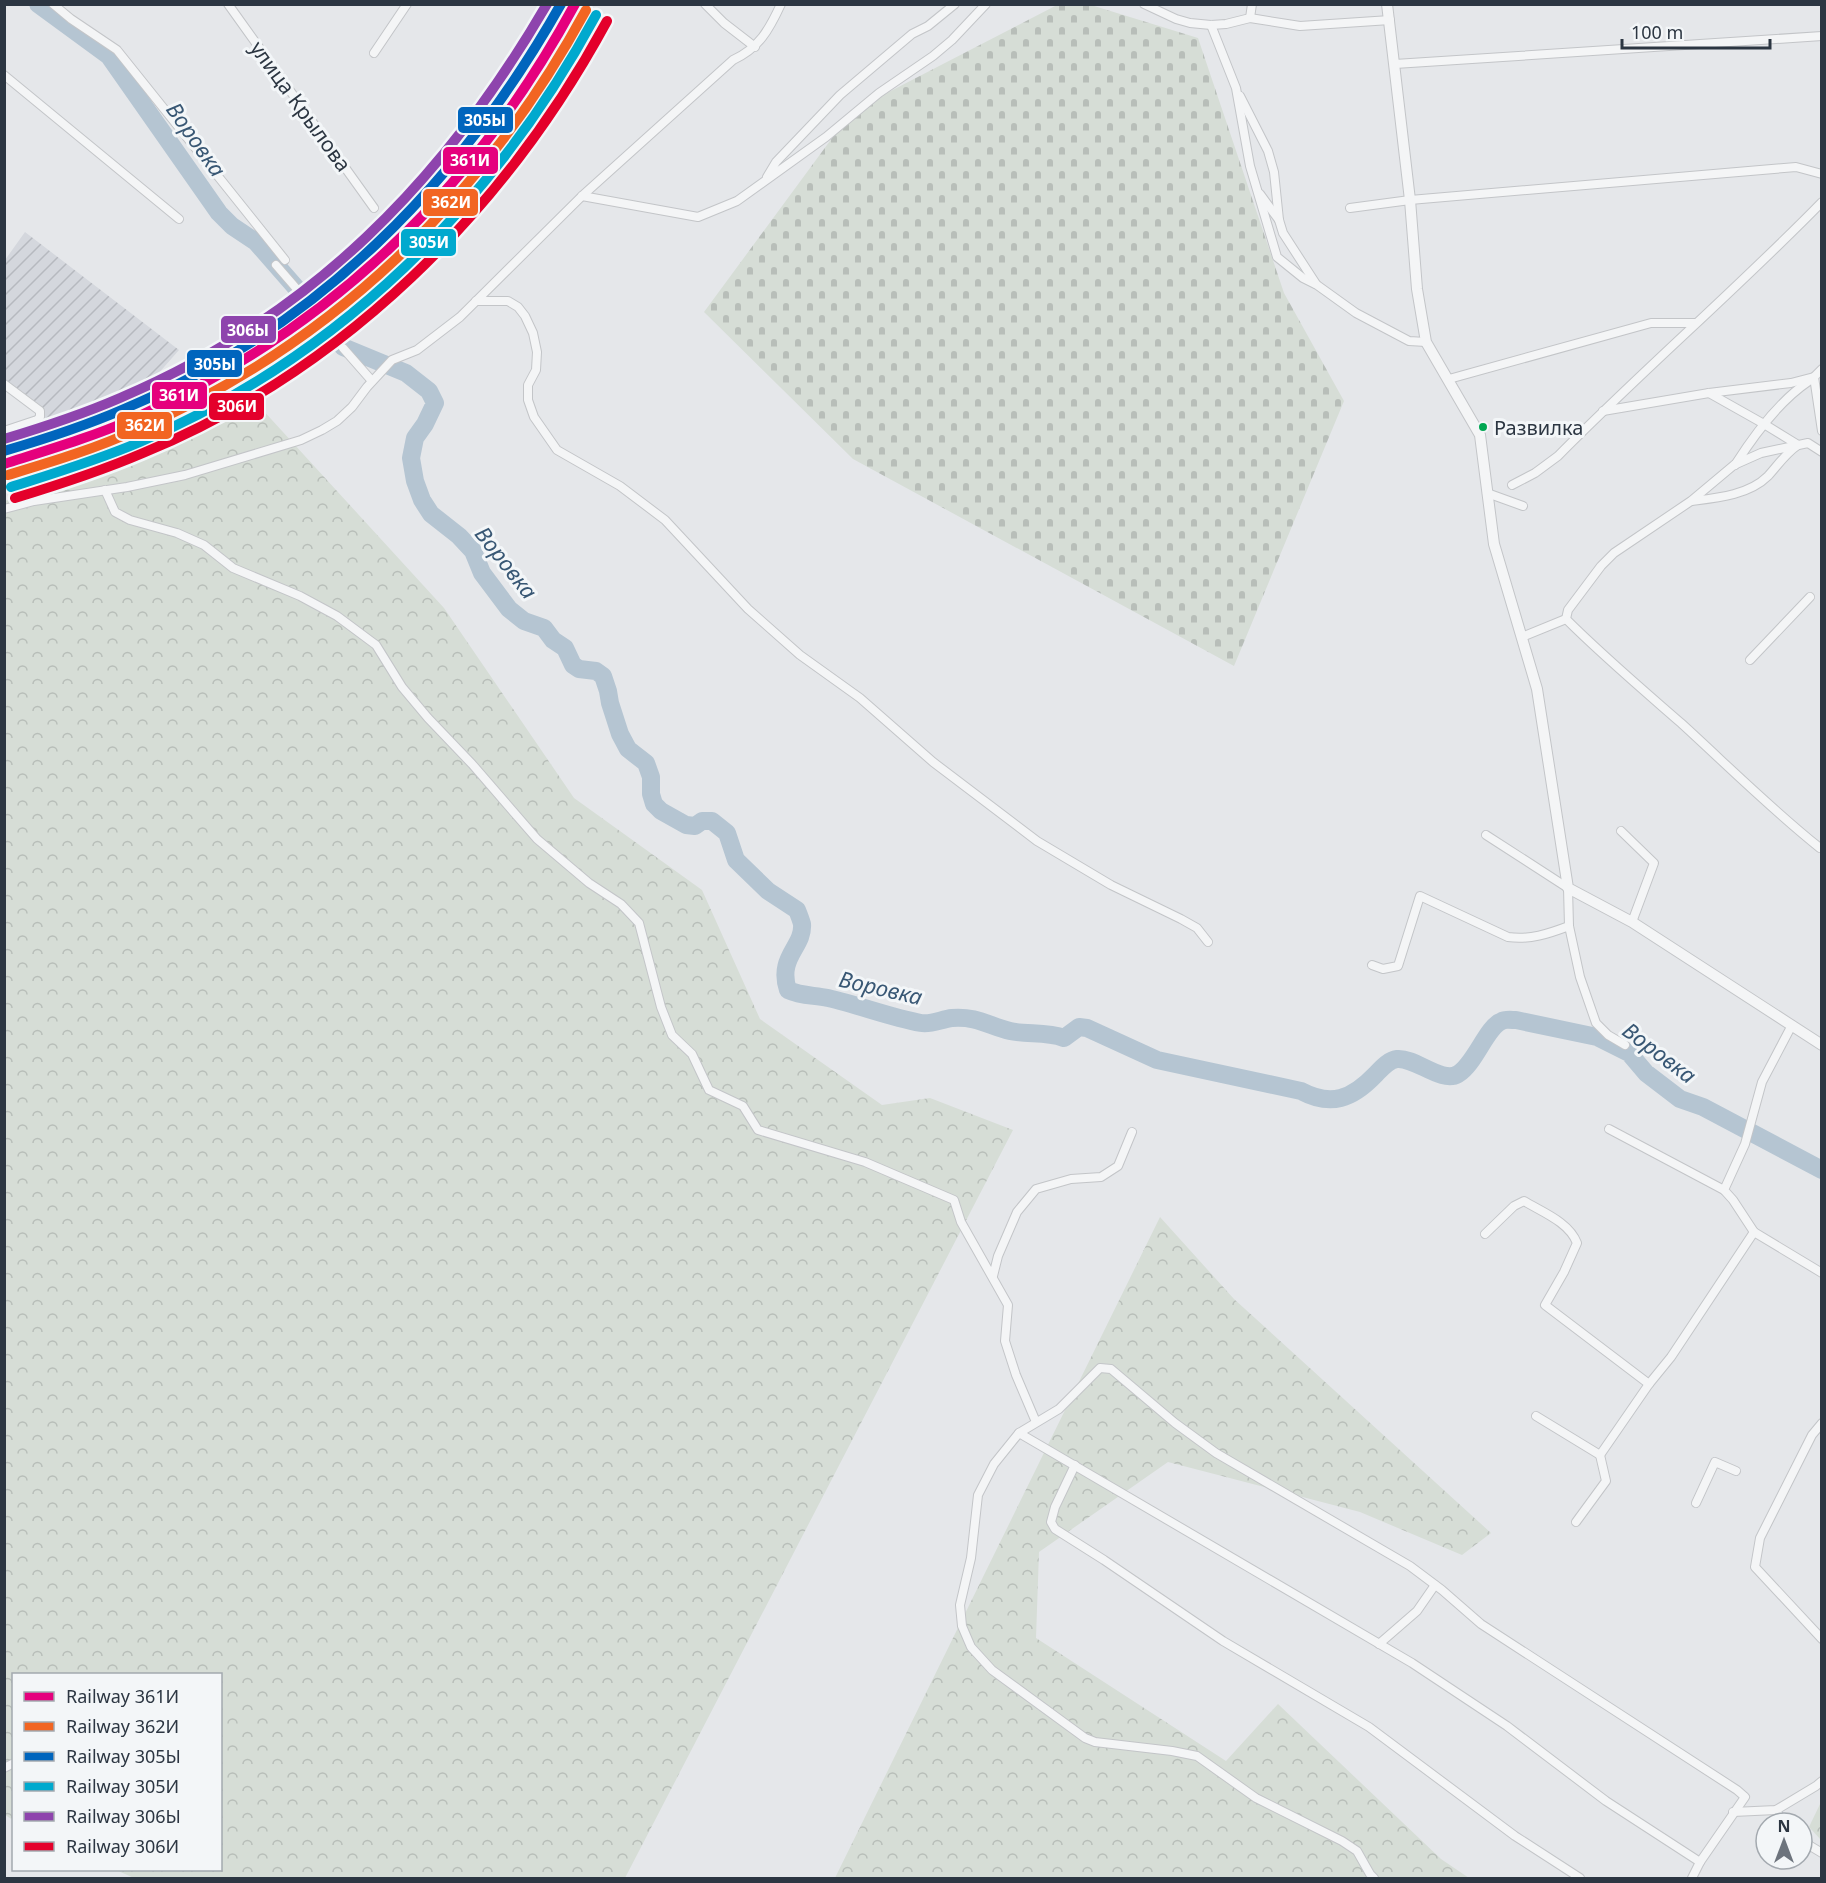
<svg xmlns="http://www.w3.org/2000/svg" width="1826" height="1883" viewBox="0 0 1826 1883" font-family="'Noto Sans',sans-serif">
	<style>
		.industrial { fill: url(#industrial-furrows) }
		.forest { fill: url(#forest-crowns) }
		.cemetery { fill: url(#cemetery-stones) }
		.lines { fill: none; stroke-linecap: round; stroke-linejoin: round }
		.river { stroke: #b5c5d2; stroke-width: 18 }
		.minor-tunnel { stroke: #c0c4c8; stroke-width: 8; stroke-dasharray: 8 4; stroke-linecap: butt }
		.minor-casing { stroke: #c3c5c8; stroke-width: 10 }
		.tertiary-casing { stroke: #c3c5c8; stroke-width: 12 }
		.minor { stroke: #f4f5f6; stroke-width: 8 }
		.tertiary { stroke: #f4f5f6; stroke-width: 10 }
		.rail { stroke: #cecfd1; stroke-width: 3; stroke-dasharray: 3 6; stroke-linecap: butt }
		.rail-1-casing { stroke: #f3f6f8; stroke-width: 15 }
		.rail-2-casing { stroke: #f3f6f8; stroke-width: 15 }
		.rail-3-casing { stroke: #f3f6f8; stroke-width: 15 }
		.rail-4-casing { stroke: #f3f6f8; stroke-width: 15 }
		.rail-5-casing { stroke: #f3f6f8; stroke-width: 15 }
		.rail-6-casing { stroke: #f3f6f8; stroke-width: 15 }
		.rail-1 { stroke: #e5007d; stroke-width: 10 }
		.rail-2 { stroke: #f26522; stroke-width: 10 }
		.rail-3 { stroke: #0065bd; stroke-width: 10 }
		.rail-4 { stroke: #00a9ce; stroke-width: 10 }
		.rail-5 { stroke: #8e44ad; stroke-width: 10 }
		.rail-6 { stroke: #e4002b; stroke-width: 10 }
		.bus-dot { fill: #00a651; stroke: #f3f6f8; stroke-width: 2 }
		.labels { text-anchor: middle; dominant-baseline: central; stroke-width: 6; stroke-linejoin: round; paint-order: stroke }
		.bus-label { font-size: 20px; fill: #2c3642; stroke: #f3f6f8; text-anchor: start }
		.street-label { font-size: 21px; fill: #2c3642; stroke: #f3f6f8 }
		.water-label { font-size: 22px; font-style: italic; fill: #385774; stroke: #f3f6f8 }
		.line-badge { stroke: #f3f6f8; stroke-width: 2 }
		.badge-label { font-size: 16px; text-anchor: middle; font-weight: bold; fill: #fff }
	</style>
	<defs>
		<pattern id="industrial-furrows" width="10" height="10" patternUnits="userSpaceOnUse" patternTransform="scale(1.5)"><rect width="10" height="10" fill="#d4d7dd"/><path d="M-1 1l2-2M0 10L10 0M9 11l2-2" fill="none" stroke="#b6b9bf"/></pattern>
		<pattern id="forest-crowns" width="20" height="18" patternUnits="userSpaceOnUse" patternTransform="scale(1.5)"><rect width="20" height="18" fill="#d6ddd6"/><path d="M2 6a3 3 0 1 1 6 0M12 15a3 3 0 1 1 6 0" fill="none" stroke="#b8beb9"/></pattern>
		<pattern id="cemetery-stones" width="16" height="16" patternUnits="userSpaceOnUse" patternTransform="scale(1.5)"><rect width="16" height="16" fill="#d6ddd6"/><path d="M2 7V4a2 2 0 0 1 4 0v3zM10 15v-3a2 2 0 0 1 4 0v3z" fill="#b8beb9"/></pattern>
	</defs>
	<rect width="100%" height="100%" fill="#e5e7ea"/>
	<path class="industrial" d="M25,232L179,350L136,399L78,409L49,422L5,387V260Z"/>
	<g class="forest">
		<path d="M261,408L444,608L574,798L702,890L760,1019L882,1105L930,1098L1013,1130L625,1878H134L116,1870H220V1674H14L13,1820L5,1815V501Z"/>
		<path d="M1160,1217L1234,1299L1491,1533L1462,1555L1360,1512L1168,1462L1039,1552L1036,1638L1226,1761L1278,1704L1441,1859L1469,1878H835Z"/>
		<path d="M1821,1802L1822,1840H1821L1809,1827Z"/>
	</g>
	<path class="cemetery" d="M1057,5H1091L1198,38L1284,293L1344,401L1234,666L853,459L704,312L852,111Z"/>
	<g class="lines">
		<g class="river">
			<path d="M38,4L109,56L219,213L232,226L256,242L312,306"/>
			<path d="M326,324L343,347L406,373L429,391L435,403L425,424L415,438L411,458L415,481L422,500L431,514L459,536L473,551L482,573L509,609L524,621L544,628L553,640L565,648L573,665L579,669L596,671L603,676L608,691L610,703L620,734L628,749L646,763L651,777V794L654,804L661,811L686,825L695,826L702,821H712L727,833L736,860L768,891L797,910C799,915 801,920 802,924C804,947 777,957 788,990C801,996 814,995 828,998C859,1005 889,1017 921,1023C931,1025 942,1019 952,1018C977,1016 989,1026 1010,1031C1028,1035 1046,1031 1064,1038L1079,1027L1087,1028L1157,1060L1301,1091C1331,1107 1352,1099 1375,1075C1380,1070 1388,1060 1397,1059C1415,1057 1442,1084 1458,1074C1475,1064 1487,1026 1502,1021C1505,1019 1512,1020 1516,1020L1597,1037L1629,1053L1646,1073L1680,1099L1703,1107L1822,1170"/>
		</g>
		<path class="minor-tunnel" d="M302,295L343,348"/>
		<defs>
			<g id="minor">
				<path d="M53,4L71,19L117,50L285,260"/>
				<path d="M228,4L374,208"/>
				<path d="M705,4L724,23L755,47"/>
				<path d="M1144,4L1176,19L1190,23L1211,25L1226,24L1250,18L1300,26L1390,20"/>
				<path d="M1250,18L1252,4"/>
				<path d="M1211,25L1236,88L1250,166L1277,257L1303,278L1317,285L1356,313L1409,341L1426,342"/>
				<path d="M374,53L407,4"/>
				<path d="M1395,64L1822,36"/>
				<path d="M4,75L179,219"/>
				<path d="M1240,96L1268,151L1274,172L1279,220L1283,233L1316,284"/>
				<path d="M767,177L776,162L840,95L912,34L928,26L955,4"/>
				<path d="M1260,194L1279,220"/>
				<path d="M582,196L698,217L737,201L826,137L879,93L933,56L952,40L986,4"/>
				<path d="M1350,208L1410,200L1796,167L1822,174"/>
				<path d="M276,265L302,295"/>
				<path d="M476,301H508L518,307L525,316L533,333L537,352L536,370L528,385V400L534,417L557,450L620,486L665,520L748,609L800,655L860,698L933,762L1037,841L1111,885L1181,919L1197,928L1208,942"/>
				<path d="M343,348L372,381"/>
				<path d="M1822,369L1814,377L1822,431"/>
				<path d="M1449,379L1651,323H1695"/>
				<path d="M4,384L40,411V417L37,420L4,431"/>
				<path d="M1603,411L1709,393L1791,383L1814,377"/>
				<path d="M1735,465C1754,435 1779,401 1809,381"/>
				<path d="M1512,485L1535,473L1558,456C1644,369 1737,289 1822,202"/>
				<path d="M105,490L115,512L130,520L177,533L204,545L233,568L300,596L337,616L376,645L402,687L428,718L472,764L537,839L589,883L621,904L639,923L661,1007L672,1035L692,1054L709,1090L743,1106L758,1130L865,1162L954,1200L961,1222L1008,1305L1005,1341L1016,1375L1036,1422"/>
				<path d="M1487,493L1523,506"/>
				<path d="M1692,501C1717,498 1749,495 1768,476C1778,465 1785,454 1798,445L1764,424L1709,393"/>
				<path d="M4,509L34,501L127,487L185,475L301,440L322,430L337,421L352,407L367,387L392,360L417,350L460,317L582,196L733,60C759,48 769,30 781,4"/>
				<path d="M1522,637L1566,619"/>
				<path d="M1750,660L1810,597"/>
				<path d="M1621,831L1654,863L1632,922"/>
				<path d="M1486,835L1568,888L1569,926L1580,977L1596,1023L1608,1035L1625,1045"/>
				<path d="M1820,848C1771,809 1727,765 1681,723C1642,689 1603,656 1566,619L1568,610L1601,566L1614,553L1691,501L1734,465L1761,453L1808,443L1822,452"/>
				<path d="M1372,965L1383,969L1398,966L1420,896L1508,937C1530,940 1548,934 1569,926"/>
				<path d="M1609,1129L1724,1190"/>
				<path d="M1754,1232L1822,1273"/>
				<path d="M1485,1234L1514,1206L1524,1201C1542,1212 1569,1222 1577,1243L1564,1272L1545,1305L1649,1384"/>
				<path d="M993,1276L998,1256L1017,1212L1036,1189L1071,1179L1101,1177L1118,1166L1132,1132"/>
				<path d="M1536,1416L1600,1455L1649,1384L1671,1357L1754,1232L1733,1200L1724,1190L1745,1144L1762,1082L1792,1025"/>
				<path d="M1822,1423L1812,1435L1760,1538L1755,1567L1822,1639"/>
				<path d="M1019,1433L1412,1663L1507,1726L1606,1801L1700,1862"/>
				<path d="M1075,1465L1055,1507L1051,1522L1055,1529L1104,1560L1223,1641L1369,1727L1515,1836L1580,1878"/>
				<path d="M1696,1503L1715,1462L1736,1471"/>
				<path d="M1576,1522L1606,1481L1600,1455"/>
				<path d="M1379,1644L1417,1611L1435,1585"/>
				<path d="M4,1768L14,1763"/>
				<path d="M1776,1810L1783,1823"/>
				<path d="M1733,1812L1776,1810L1816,1786L1822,1781"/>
				<path d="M1802,1841L1822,1853"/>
				<path d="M1374,1878L1370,1874L1357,1851L1342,1841L1256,1798L1197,1756L1172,1751L1095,1742L1085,1738L992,1670L971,1647L962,1626L960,1605L971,1558L978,1495L994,1464L1019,1433L1059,1409L1100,1368L1111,1369L1175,1423L1216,1453L1410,1566L1442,1590L1481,1624L1737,1790L1745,1797L1700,1862L1692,1878"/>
			</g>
			<path id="tertiary" d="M1387,4L1410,200L1417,289L1426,342L1480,435L1494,544L1537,689L1568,888L1632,922L1822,1045"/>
		</defs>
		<use href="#minor" class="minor-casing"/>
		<use href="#tertiary" class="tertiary-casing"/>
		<use href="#minor" class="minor"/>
		<use href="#tertiary" class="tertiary"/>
		<path class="rail" d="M4,472C231,411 421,271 545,71C558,49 573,27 584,4"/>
		<defs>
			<path id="rail-1" d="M4,464C48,450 92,437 133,419C329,329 472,194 575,4"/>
			<path id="rail-2" d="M8,475C51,462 95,449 136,430C333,344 484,198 586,10"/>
			<path id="rail-3" d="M4,451C45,439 85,426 124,409C315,330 460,183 561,4"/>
			<path id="rail-4" d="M11,487C55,473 98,460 140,442C339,357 494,204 596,15"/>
			<path id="rail-5" d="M4,439C44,427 83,414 120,398C311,317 444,181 547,4"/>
			<path id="rail-6" d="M15,498C58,485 101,471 143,453C344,370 504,211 607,21"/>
		</defs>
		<use href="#rail-1" class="rail-1-casing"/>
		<use href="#rail-2" class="rail-2-casing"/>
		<use href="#rail-3" class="rail-3-casing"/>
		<use href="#rail-4" class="rail-4-casing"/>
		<use href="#rail-5" class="rail-5-casing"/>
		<use href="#rail-6" class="rail-6-casing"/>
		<use href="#rail-1" class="rail-1"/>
		<use href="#rail-2" class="rail-2"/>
		<use href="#rail-3" class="rail-3"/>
		<use href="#rail-4" class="rail-4"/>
		<use href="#rail-5" class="rail-5"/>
		<use href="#rail-6" class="rail-6"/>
	</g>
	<circle class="bus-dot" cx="1483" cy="427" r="5"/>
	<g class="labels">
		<g class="bus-label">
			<text x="1494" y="427">Развилка</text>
		</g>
		<g class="street-label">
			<text transform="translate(301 106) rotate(54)">улица Крылова</text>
		</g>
		<g class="water-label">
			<text transform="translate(197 139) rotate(55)">Воровка</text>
			<text transform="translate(507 562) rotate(52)">Воровка</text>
			<text transform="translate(881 987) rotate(13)">Воровка</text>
			<text transform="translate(1660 1052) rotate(37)">Воровка</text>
		</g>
	</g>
	<g class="line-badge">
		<rect x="457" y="106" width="57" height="28" rx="6" fill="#0065bd"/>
		<rect x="442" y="146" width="57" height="29" rx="6" fill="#e5007d"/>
		<rect x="422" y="188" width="57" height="29" rx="6" fill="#f26522"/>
		<rect x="400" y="228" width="57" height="29" rx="6" fill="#00a9ce"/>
		<rect x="220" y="315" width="57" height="29" rx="6" fill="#8e44ad"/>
		<rect x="186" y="349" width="57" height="29" rx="6" fill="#0065bd"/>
		<rect x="151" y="381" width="57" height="29" rx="6" fill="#e5007d"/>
		<rect x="208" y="392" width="57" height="29" rx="6" fill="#e4002b"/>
		<rect x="116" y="411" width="57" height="29" rx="6" fill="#f26522"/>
	</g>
	<g class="badge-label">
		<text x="485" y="126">305Ы</text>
		<text x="470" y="166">361И</text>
		<text x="451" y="208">362И</text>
		<text x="429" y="248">305И</text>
		<text x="248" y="336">306Ы</text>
		<text x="215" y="370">305Ы</text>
		<text x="179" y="401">361И</text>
		<text x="237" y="412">306И</text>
		<text x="145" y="431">362И</text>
	</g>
	<rect width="1826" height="1883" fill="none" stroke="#2c3642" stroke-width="12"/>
	<rect x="12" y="1673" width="210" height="198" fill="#f3f6f8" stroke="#a3a9af" stroke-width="1.5"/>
	<rect x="24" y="1692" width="30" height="9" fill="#e5007d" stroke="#a3a9af" stroke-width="1.5"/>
	<text x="66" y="1703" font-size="18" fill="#2c3642">Railway 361И</text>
	<rect x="24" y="1722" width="30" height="9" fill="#f26522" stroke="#a3a9af" stroke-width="1.5"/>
	<text x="66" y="1733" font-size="18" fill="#2c3642">Railway 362И</text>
	<rect x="24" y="1752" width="30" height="9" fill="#0065bd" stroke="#a3a9af" stroke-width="1.5"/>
	<text x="66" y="1763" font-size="18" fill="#2c3642">Railway 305Ы</text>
	<rect x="24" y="1782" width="30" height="9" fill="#00a9ce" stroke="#a3a9af" stroke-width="1.5"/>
	<text x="66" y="1793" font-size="18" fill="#2c3642">Railway 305И</text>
	<rect x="24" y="1812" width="30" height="9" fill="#8e44ad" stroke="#a3a9af" stroke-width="1.5"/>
	<text x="66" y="1823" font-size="18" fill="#2c3642">Railway 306Ы</text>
	<rect x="24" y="1842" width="30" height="9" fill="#e4002b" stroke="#a3a9af" stroke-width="1.5"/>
	<text x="66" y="1853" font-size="18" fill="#2c3642">Railway 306И</text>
	<g transform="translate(1784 1841)"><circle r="28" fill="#f3f6f8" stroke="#a3a9af" stroke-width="1.5"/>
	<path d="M0-4.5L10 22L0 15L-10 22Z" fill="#6d747d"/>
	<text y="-9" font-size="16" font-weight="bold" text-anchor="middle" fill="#2c3642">N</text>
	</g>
	<path d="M1622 39v9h148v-9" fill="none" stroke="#2c3642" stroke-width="3"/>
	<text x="1631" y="39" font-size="18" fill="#2c3642" stroke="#f3f6f8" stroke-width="4.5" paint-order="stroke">100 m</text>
</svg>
